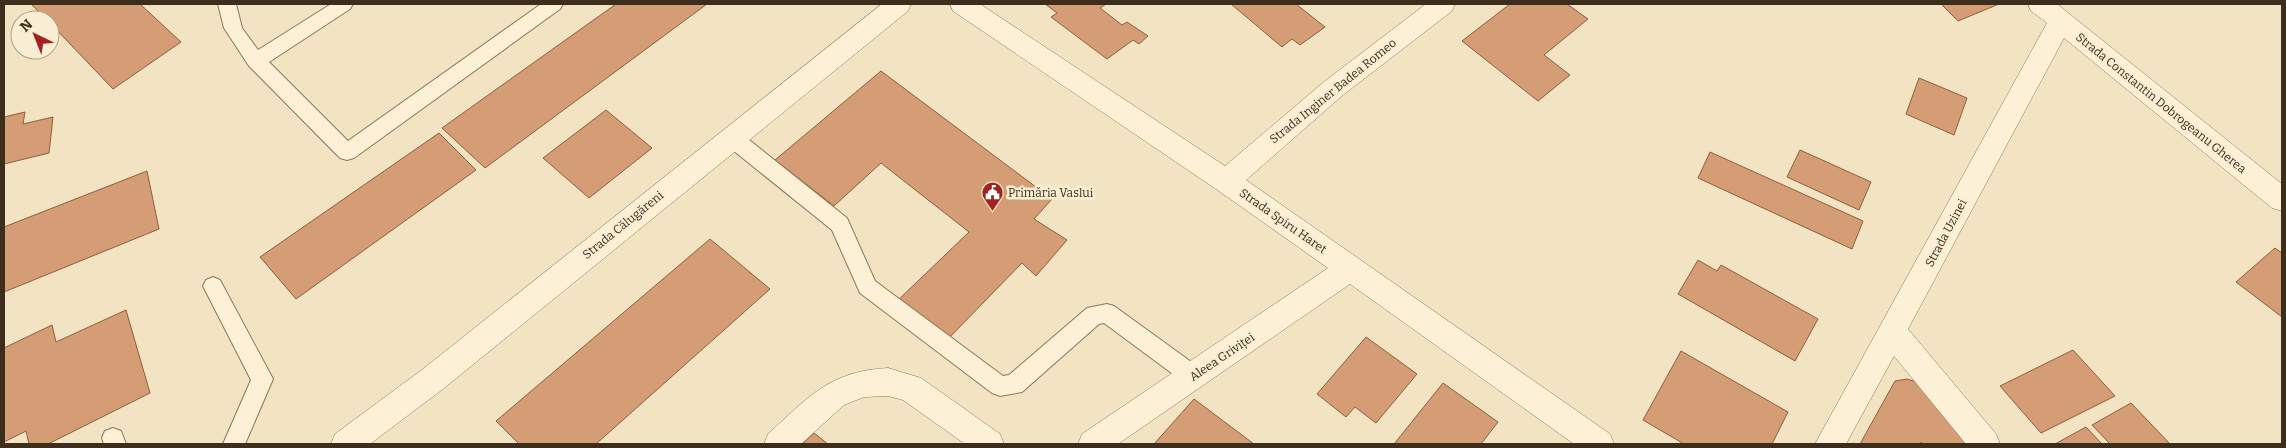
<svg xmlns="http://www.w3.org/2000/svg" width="2286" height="448" viewBox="0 0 2286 448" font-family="Bitter,serif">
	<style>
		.building { fill: #d49d75; stroke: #915d3b }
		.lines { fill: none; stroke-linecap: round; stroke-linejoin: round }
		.service-casing { stroke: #8f7557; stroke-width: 2 }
		.minor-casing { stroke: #8f7557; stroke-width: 1 }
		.service { fill: #fcf1d7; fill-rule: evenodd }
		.minor { fill: #fcf1d7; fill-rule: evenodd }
		.labels { text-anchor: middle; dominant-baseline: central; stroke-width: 5; stroke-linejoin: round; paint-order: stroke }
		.street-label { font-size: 12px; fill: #3d2d1d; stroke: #f9eed3 }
		.poi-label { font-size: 12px; fill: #3d2d1d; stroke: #f9eed3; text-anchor: start }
	</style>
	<rect width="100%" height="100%" fill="#f2e4c3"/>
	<g class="building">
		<path d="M31,4H140L181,42L113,89L50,23V20H47Z"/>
		<path d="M616,4H707L485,168L442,128Z"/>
		<path d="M1045,4H1106L1100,8L1122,25L1127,22L1148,36L1139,44L1133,40L1107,59L1051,17L1057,13Z"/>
		<path d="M1231,4H1296L1325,27L1300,45L1292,39L1282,47Z"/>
		<path d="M1510,4H1567L1588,19L1544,55L1570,75L1538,101L1462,41Z"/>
		<path d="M1941,4H1999L1958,21Z"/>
		<path d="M881,71L1052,199L1034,219L1067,240L1036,276L1022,263L946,341L895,303L969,232L881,163L834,206L775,160Z"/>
		<path d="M1919,78L1967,98L1954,135L1906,114Z"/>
		<path d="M606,110L652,148L589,198L543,158Z"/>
		<path d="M25,112L23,124L53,117L49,153L4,164V117Z"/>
		<path d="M439,133L476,170L296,299L260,257Z"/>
		<path d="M1800,150L1871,182L1859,210L1787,177Z"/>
		<path d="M1710,152L1863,221L1852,249L1698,178Z"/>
		<path d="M147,171L159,229L4,292V227Z"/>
		<path d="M710,239L770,289L596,444H519L496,421Z"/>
		<path d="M2275,248L2282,253V317L2236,282Z"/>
		<path d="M1698,260L1717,271L1721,265L1818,319L1795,361L1678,294Z"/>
		<path d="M126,310L150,393L48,444H29L26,431L4,442V348L52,325L56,342Z"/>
		<path d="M1366,337L1417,374L1376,423L1355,407L1346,417L1317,394Z"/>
		<path d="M2073,350L2115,396L2041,433L2000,386Z"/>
		<path d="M1681,351L1788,412L1772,444H1684L1643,420Z"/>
		<path d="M1907,379L1923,384L1972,444H1923L1921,442L1920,444H1860L1895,381Z"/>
		<path d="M1443,383L1498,422L1481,444H1394Z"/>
		<path d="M1194,399L1254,444H1154Z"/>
		<path d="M2131,403L2170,444H2110L2092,425Z"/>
		<path d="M2086,427L2102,444H2055Z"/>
		<path d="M814,433L828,444H802Z"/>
	</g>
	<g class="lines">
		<defs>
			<g id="service">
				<path d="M218,4H236L242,28L258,50L331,4H353L350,9L269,62L348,141L541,4H563L560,9L354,158L347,160L340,158L249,66L224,28Z"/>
				<path d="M731,129L738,131L847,218L875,281L1003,376L1009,375L1087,308L1107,304L1114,306L1201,369L1204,376L1201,383L1193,386L1185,383L1104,323L1099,324L1022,392L1000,396L992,393L860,293L832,230L724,143L721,137L724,131Z"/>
				<path d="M213,277L220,280L273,379L245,444H223L251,380L203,286L206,280Z"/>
				<path d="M113,428L121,431L126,444H104L102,438L105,431Z"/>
			</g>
			<g id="minor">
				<path d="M882,4H911L908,11L443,389L370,444H331L335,434L423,369Z"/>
				<path d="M950,4H980L1225,166L1325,81L1426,4H1455L1452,11L1343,95L1246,180L1610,434L1614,444H1574L1350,284L1118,444H1078L1082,434L1328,268L1216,189L953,11Z"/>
				<path d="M2028,4H2057L2282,184V211L2272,208L2064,38L1908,329L1996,434L2000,444H1966L1894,356L1846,444H1815L2047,23L2031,11Z"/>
				<path d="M888,368L921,378L1000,434L1004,444H965L903,400L888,396L864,397L844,405L801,444H764L768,434C809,397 829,371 888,368Z"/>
			</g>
		</defs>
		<use href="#service" class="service-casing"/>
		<use href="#minor" class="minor-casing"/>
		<use href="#service" class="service"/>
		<use href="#minor" class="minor"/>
	</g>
	<defs>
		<symbol id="civic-pin" viewBox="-11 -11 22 30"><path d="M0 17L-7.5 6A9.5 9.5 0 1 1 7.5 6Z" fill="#a42122" stroke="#f9eed3"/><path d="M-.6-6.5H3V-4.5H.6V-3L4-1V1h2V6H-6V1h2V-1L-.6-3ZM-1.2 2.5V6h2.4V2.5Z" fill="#fff"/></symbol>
	</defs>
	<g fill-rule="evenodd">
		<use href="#civic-pin" x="980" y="180" width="25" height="34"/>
	</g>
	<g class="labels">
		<g class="street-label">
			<text transform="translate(1333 91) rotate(-39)">Strada Inginer Badea Romeo</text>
			<text transform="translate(2161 103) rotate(39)">Strada Constantin Dobrogeanu Gherea</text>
			<text transform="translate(1283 221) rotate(35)">Strada Spiru Haret</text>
			<text transform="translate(623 225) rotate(-39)">Strada Călugăreni</text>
			<text transform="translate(1946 233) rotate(-62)">Strada Uzinei</text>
			<text transform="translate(1222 357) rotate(-34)">Aleea Griviței</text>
		</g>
		<g class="poi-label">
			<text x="1008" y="193">Primăria Vaslui</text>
		</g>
	</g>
	<rect width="2286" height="448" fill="none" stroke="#3d2d1d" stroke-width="10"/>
	<g transform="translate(35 35) rotate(317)"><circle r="24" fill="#f9eed3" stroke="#aea18a"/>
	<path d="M0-4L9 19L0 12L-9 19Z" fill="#a42122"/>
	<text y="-8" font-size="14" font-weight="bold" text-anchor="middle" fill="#3d2d1d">N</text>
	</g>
</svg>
